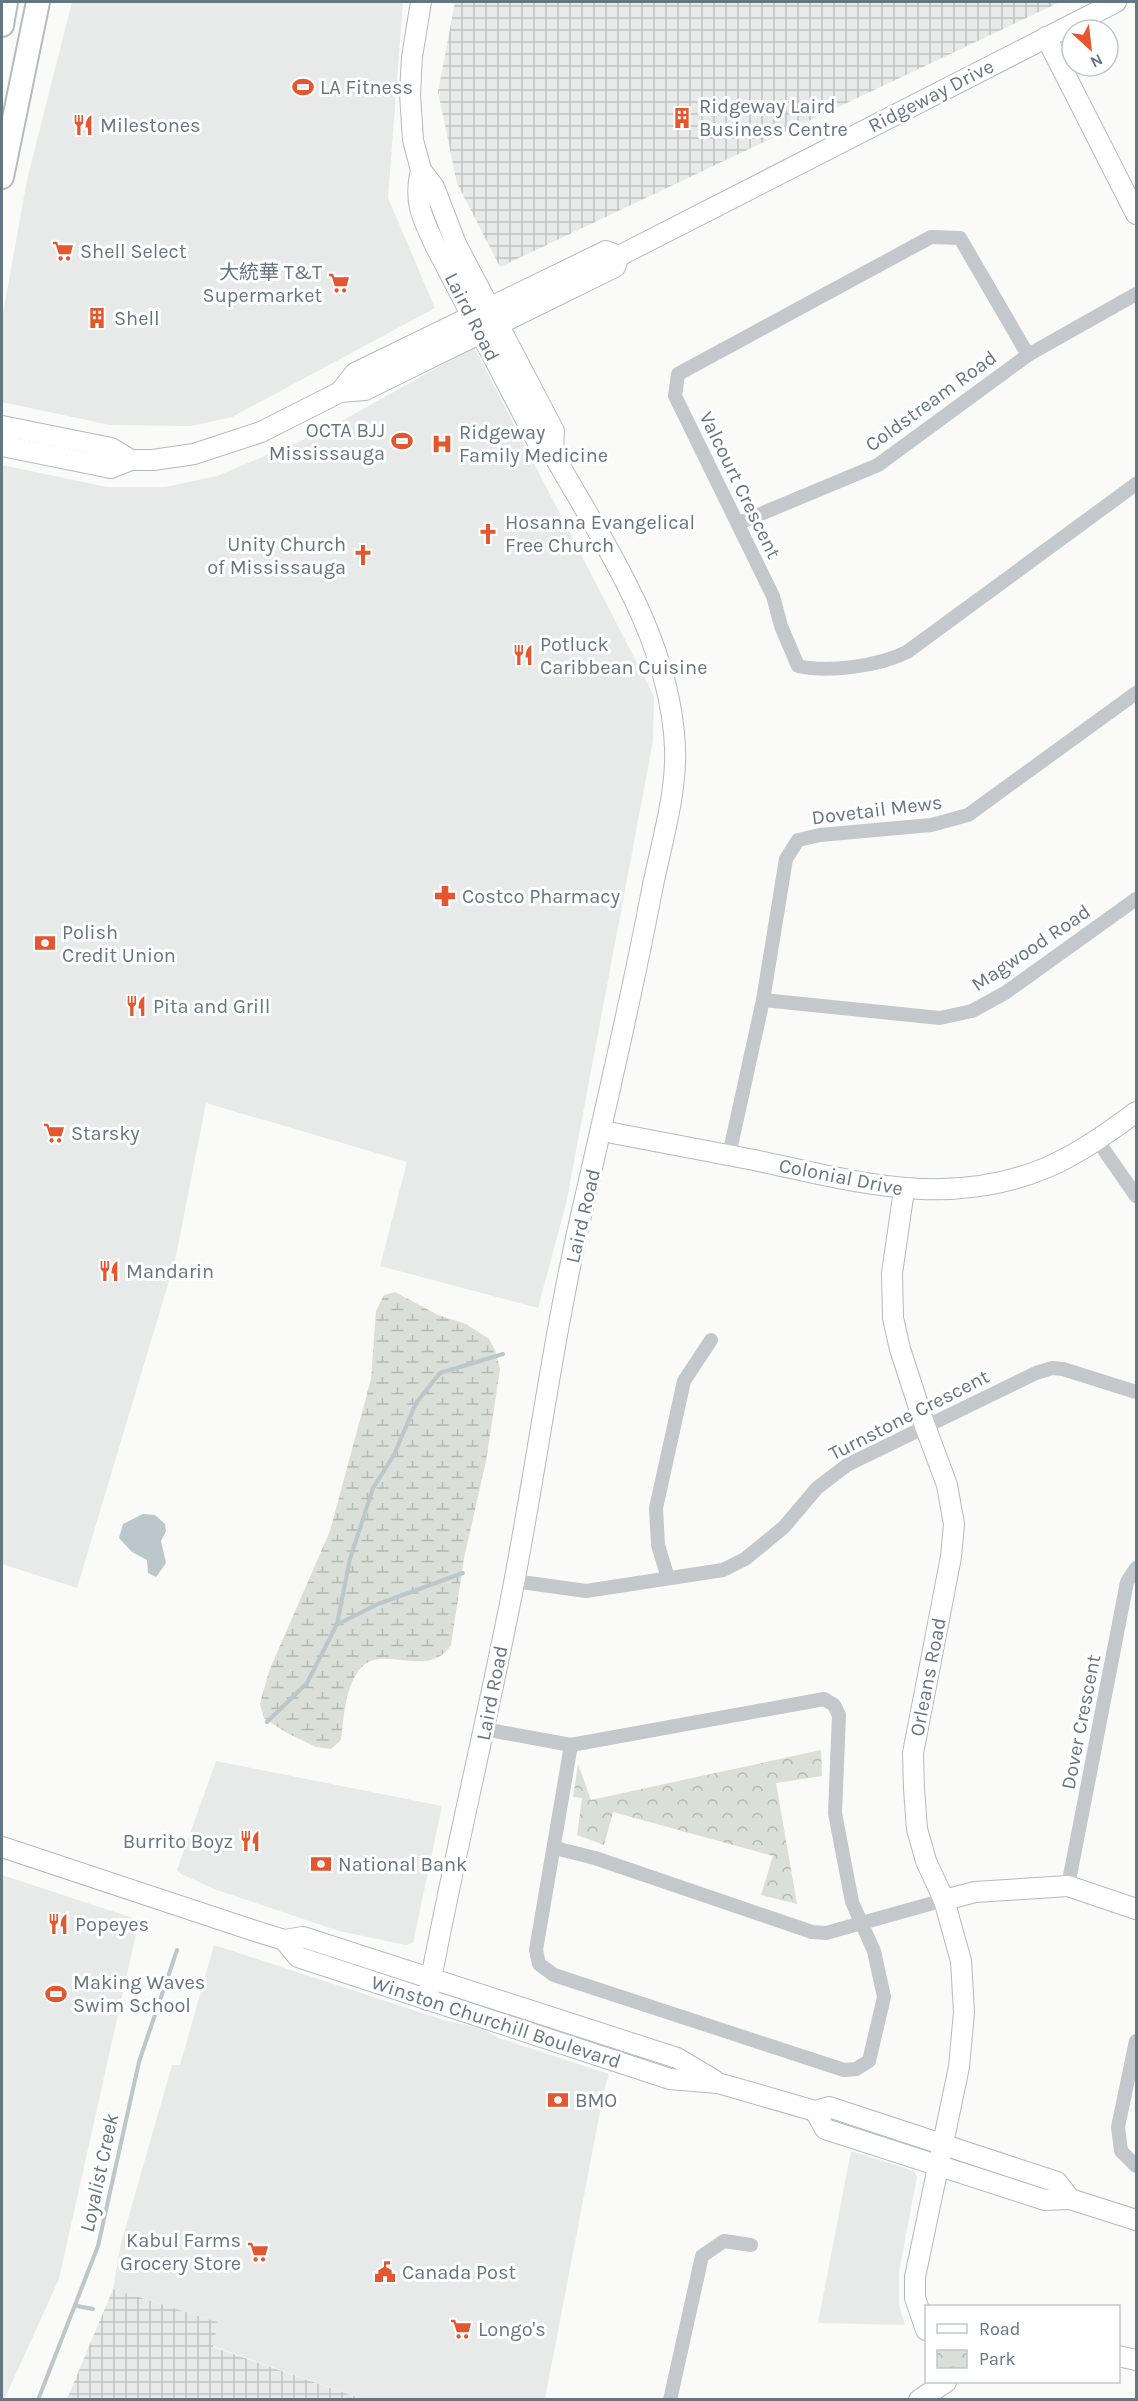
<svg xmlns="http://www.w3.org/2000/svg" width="1138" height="2401" viewBox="0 0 1138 2401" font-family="Karla,'Noto Sans SC',sans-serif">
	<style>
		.built { fill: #e8e9e9 }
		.industrial { fill: url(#industrial-grid) }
		.wetland { fill: url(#wetland-marsh) }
		.park { fill: url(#park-crowns) }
		.water { fill: #bbc7cb }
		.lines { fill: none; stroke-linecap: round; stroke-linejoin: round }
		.stream { stroke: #bbc7cb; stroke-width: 4 }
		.secondary-casing { stroke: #b3babf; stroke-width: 22 }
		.primary-casing { stroke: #b5babe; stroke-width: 26 }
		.street { stroke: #c3c8cc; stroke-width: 14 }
		.secondary { stroke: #fff; stroke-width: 20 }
		.primary { stroke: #fff; stroke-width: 22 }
		.labels { text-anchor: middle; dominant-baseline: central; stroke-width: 6; stroke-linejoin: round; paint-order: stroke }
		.poi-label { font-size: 20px; fill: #657683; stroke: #fff; text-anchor: start }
		.street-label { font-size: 20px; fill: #657683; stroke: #fff }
		.water-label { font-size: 21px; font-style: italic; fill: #60757c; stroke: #fff }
	</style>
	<defs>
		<pattern id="industrial-grid" width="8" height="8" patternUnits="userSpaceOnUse" patternTransform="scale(1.5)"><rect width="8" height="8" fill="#e8e9e9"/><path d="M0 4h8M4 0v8" fill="none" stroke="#c0c1c2"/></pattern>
		<pattern id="wetland-marsh" width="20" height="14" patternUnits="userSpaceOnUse" patternTransform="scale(1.5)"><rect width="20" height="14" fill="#dadfd7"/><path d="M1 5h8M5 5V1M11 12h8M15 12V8" fill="none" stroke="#b4b9b4"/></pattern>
		<pattern id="park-crowns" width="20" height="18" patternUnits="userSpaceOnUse" patternTransform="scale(1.5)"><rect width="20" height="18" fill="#dadfd7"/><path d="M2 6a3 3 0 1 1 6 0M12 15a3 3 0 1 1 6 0" fill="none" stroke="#b4b9b4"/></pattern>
	</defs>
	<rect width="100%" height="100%" fill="#fafaf8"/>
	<g class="built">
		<path d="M72,2H403L388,198L435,308L232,417L191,426L110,425L2,402V319L27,180Z"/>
		<path d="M474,347L654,696L653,741L566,1204L538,1308L380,1266L407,1162L206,1103L175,1261L77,1588L2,1564V465L107,487H165L217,476L322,432Z"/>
		<path d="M216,1761L442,1806L413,1943L406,1945L339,1931L217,1890L181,1874L177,1870Z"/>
		<path d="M2,1875L139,1920L59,2279L4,2400L2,2399Z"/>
		<path d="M214,1945L447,2021L480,2028L499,2038L609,2074L604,2091L545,2399H362L213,2346L218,2322L113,2289L121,2243L172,2065H180Z"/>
		<path d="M851,2151L914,2171L917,2177L899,2272V2305L905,2325L818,2323Z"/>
	</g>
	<g class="industrial">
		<path d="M455,2H1060L500,267L457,183L438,92Z"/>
		<path d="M113,2289L218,2322L213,2347L362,2399H67Z"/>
	</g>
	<path class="wetland" d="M395,1292L438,1315L466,1324L489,1339L495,1350L500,1369L486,1461L464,1558L451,1645C430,1679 386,1646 364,1665C345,1681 344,1718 341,1740L331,1749L316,1747L287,1733L264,1718L260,1704L269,1671L330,1531L371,1379L376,1311L384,1295Z"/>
	<path class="park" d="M821,1750L822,1776L776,1783L797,1904L761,1895L773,1856L613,1812L604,1845L577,1835L582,1798L573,1797L578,1764L591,1800Z"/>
	<path class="water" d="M143,1514L155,1515L165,1524L166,1531L161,1541L166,1563L156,1577L148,1573L147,1560L132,1552L119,1538L123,1524Z"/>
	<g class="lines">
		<g class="stream">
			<path d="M338,1624L378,1604L463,1573"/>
			<path d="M267,1722L307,1683L337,1624L350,1559L373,1488L394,1455L416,1403L440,1373L503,1354"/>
			<path d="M77,2306L93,2309"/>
			<path d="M38,2400L98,2246L139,2062L177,1950"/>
		</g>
		<defs>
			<g id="secondary">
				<path d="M421,2L412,57L410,94L413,140L421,170L434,187L456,244L554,431L553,454"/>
				<path d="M1046,37L1136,214"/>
				<path d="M421,170C413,202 423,220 437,249L537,441L553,454C605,546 670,638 675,747C677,794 661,844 652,890C631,1001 605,1110 580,1220C553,1340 537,1462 514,1583C487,1723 453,1860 427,2000"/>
				<path d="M340,392L355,373L606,251L619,256"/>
				<path d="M2,426L111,448L131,460"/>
				<path d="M2,446L111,468L131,460H153L194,454L261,432L340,392L365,390L615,267L619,256L1116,2"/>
				<path d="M602,1131C653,1141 704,1150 754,1160C854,1181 948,1210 1048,1167C1080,1153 1109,1132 1136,1112"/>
				<path d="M904,1190L892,1273L893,1318L900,1349L925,1426L947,1485L954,1524L951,1557L913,1753L914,1789L917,1829L926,1861L944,1900L961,1961L964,2012L959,2067L915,2277V2298L926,2330"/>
				<path d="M2,1847L252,1930L284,1940L303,1937L677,2058L714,2080"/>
				<path d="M944,1900L975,1892L1068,1886L1136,1909"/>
				<path d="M284,1940L298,1957L670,2079L718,2083L815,2111L829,2107L1057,2182L1070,2199"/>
				<path d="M815,2111L825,2129L1045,2200L1070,2199L1136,2220"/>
				<path d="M1118,2356L1136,2360"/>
				<path d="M919,2400L946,2382"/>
			</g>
			<g id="primary">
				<path d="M2,25L6,2"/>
				<path d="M2,177L38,2"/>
			</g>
		</defs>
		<use href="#secondary" class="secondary-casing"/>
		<use href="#primary" class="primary-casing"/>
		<g class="street">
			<path d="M1028,355L960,238L931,237L678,374L675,396L773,596L781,626L798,666C828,673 879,666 907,652L1136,484"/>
			<path d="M739,523L878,465L1028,355L1136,294"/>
			<path d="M763,1000L940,1018L972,1011L1005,993L1136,899"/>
			<path d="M1097,1140L1136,1196"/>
			<path d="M729,1155L763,1000L786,859L798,840L820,835L931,825L968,815L1136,693"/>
			<path d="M668,1578L658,1545L656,1508L684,1381L711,1340"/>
			<path d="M514,1581L586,1591L723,1570L745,1559L767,1541L784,1527L817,1488L847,1465L1036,1373L1052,1368L1063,1369L1136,1392"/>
			<path d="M484,1729L571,1745L824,1699L834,1705L839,1715L835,1813L852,1902L874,1951L884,1997L869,2061L856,2069L844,2070L554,1975L539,1964L536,1950L571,1745"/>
			<path d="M555,1848L595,1858L812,1932L826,1933L944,1900"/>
			<path d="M1068,1886L1127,1582L1136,1568"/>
			<path d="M1136,2041L1118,2127L1121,2151L1136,2166"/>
			<path d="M670,2400L702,2256L724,2241L751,2245"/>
		</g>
		<use href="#secondary" class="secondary"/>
		<use href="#primary" class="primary"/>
	</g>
	<defs>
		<symbol id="stadium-bare" viewBox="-9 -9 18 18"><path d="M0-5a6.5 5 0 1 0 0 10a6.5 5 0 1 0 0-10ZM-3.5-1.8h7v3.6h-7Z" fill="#e4572e" stroke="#fff" stroke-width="2.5" paint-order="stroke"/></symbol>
		<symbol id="building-bare" viewBox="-9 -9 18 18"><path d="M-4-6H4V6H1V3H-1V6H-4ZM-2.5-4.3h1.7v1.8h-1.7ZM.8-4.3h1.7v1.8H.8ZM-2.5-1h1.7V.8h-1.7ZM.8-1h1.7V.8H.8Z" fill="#e4572e" stroke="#fff" stroke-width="2.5" paint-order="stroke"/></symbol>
		<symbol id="restaurant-bare" viewBox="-9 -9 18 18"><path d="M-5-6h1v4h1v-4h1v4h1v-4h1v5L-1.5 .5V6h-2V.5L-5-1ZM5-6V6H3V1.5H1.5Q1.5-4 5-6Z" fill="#e4572e" stroke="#fff" stroke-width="2.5" paint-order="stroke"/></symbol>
		<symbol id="supermarket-bare" viewBox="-9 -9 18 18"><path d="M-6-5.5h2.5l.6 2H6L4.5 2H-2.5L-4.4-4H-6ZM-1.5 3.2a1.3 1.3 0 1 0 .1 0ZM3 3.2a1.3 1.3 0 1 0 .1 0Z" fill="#e4572e" stroke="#fff" stroke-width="2.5" paint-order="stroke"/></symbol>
		<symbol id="hospital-bare" viewBox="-9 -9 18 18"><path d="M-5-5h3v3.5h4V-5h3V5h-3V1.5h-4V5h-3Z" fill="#e4572e" stroke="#fff" stroke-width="2.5" paint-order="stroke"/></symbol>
		<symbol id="church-bare" viewBox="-9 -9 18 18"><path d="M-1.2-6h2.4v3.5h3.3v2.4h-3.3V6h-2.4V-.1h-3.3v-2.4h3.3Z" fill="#e4572e" stroke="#fff" stroke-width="2.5" paint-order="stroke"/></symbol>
		<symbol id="pharmacy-bare" viewBox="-9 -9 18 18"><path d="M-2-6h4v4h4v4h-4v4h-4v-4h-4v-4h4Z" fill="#e4572e" stroke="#fff" stroke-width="2.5" paint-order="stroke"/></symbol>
		<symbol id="bank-bare" viewBox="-9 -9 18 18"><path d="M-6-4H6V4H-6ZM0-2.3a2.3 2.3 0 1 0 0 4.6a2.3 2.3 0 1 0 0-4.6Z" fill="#e4572e" stroke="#fff" stroke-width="2.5" paint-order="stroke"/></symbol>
		<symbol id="civic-bare" viewBox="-9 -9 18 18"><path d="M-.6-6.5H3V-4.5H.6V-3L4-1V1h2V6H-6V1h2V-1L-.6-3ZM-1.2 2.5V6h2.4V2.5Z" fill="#e4572e" stroke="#fff" stroke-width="2.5" paint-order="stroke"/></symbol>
	</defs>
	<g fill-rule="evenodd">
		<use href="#stadium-bare" x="288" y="72" width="30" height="30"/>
		<use href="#building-bare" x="667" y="103" width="30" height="30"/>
		<use href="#restaurant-bare" x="68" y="110" width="30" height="30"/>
		<use href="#supermarket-bare" x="48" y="236" width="30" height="30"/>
		<use href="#supermarket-bare" x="324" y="268" width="30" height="30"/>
		<use href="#building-bare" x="82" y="303" width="30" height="30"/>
		<use href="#stadium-bare" x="387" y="426" width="30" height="30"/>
		<use href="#hospital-bare" x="427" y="429" width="30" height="30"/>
		<use href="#church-bare" x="473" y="519" width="30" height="30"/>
		<use href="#church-bare" x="348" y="540" width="30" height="30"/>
		<use href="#restaurant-bare" x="508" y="640" width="30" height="30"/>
		<use href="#pharmacy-bare" x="430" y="881" width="30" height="30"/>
		<use href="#bank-bare" x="30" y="928" width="30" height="30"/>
		<use href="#restaurant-bare" x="121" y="991" width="30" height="30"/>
		<use href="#supermarket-bare" x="39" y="1118" width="30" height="30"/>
		<use href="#restaurant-bare" x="94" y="1256" width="30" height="30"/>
		<use href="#restaurant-bare" x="235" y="1826" width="30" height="30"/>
		<use href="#bank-bare" x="306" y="1849" width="30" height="30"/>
		<use href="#restaurant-bare" x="43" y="1909" width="30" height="30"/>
		<use href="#stadium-bare" x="41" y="1979" width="30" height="30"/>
		<use href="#bank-bare" x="543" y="2085" width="30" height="30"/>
		<use href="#supermarket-bare" x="243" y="2237" width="30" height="30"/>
		<use href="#civic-bare" x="370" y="2257" width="30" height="30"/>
		<use href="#supermarket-bare" x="446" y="2314" width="30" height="30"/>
	</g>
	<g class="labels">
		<g class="poi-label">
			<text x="320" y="87">LA Fitness</text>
			<text x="699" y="106">Ridgeway Laird<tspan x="699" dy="23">Business Centre</tspan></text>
			<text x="100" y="125">Milestones</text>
			<text x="80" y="251">Shell Select</text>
			<text x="322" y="272" text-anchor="end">大統華 T&amp;T<tspan x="322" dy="23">Supermarket</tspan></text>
			<text x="114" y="318">Shell</text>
			<text x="385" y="430" text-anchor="end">OCTA BJJ<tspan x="385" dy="23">Mississauga</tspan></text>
			<text x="459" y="432">Ridgeway<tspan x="459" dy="23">Family Medicine</tspan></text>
			<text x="505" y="522">Hosanna Evangelical<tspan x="505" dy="23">Free Church</tspan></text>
			<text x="346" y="544" text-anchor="end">Unity Church<tspan x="346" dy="23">of Mississauga</tspan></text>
			<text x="540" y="644">Potluck<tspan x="540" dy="23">Caribbean Cuisine</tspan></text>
			<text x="462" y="896">Costco Pharmacy</text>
			<text x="62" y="932">Polish<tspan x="62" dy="23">Credit Union</tspan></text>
			<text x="153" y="1006">Pita and Grill</text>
			<text x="71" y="1133">Starsky</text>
			<text x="126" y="1271">Mandarin</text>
			<text x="233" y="1841" text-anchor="end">Burrito Boyz</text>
			<text x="338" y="1864">National Bank</text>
			<text x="75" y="1924">Popeyes</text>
			<text x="73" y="1982">Making Waves<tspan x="73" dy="23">Swim School</tspan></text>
			<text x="575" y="2100">BMO</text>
			<text x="241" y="2240" text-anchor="end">Kabul Farms<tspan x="241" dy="23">Grocery Store</tspan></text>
			<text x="402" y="2272">Canada Post</text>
			<text x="478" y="2329">Longo's</text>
		</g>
		<g class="street-label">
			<text transform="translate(931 96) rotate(-27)">Ridgeway Drive</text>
			<text transform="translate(472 317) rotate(63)">Laird Road</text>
			<text transform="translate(931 401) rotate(-36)">Coldstream Road</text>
			<text transform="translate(740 485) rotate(64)">Valcourt Crescent</text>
			<text transform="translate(877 810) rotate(-7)">Dovetail Mews</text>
			<text transform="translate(1031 948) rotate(-34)">Magwood Road</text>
			<text transform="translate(841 1177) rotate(11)">Colonial Drive</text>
			<text transform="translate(583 1216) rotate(-77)">Laird Road</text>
			<text transform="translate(909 1415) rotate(-27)">Turnstone Crescent</text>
			<text transform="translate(928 1677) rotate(-79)">Orleans Road</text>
			<text transform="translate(492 1693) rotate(-79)">Laird Road</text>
			<text transform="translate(1081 1722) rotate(-79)">Dover Crescent</text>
			<text transform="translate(496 2022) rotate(18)">Winston Churchill Boulevard</text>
		</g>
		<g class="water-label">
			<text transform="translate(99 2173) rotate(-78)">Loyalist Creek</text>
		</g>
	</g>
	<rect width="1138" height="2401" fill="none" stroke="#657683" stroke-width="6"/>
	<rect x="925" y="2305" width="195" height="78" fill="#ffffff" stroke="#c1c8cd" stroke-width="1.5"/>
	<rect x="937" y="2324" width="30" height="9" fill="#ffffff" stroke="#c1c8cd" stroke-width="1.5"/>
	<text x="979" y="2335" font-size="18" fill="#657683">Road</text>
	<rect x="937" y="2350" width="30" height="18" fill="url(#park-crowns)" stroke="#c1c8cd" stroke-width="1.5"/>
	<text x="979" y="2365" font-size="18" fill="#657683">Park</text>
	<g transform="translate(1090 48) rotate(153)"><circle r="28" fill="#ffffff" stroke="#c1c8cd" stroke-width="1.5"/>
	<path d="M0-4.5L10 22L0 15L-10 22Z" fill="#e4572e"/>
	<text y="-9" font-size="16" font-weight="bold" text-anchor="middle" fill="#657683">N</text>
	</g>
</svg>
